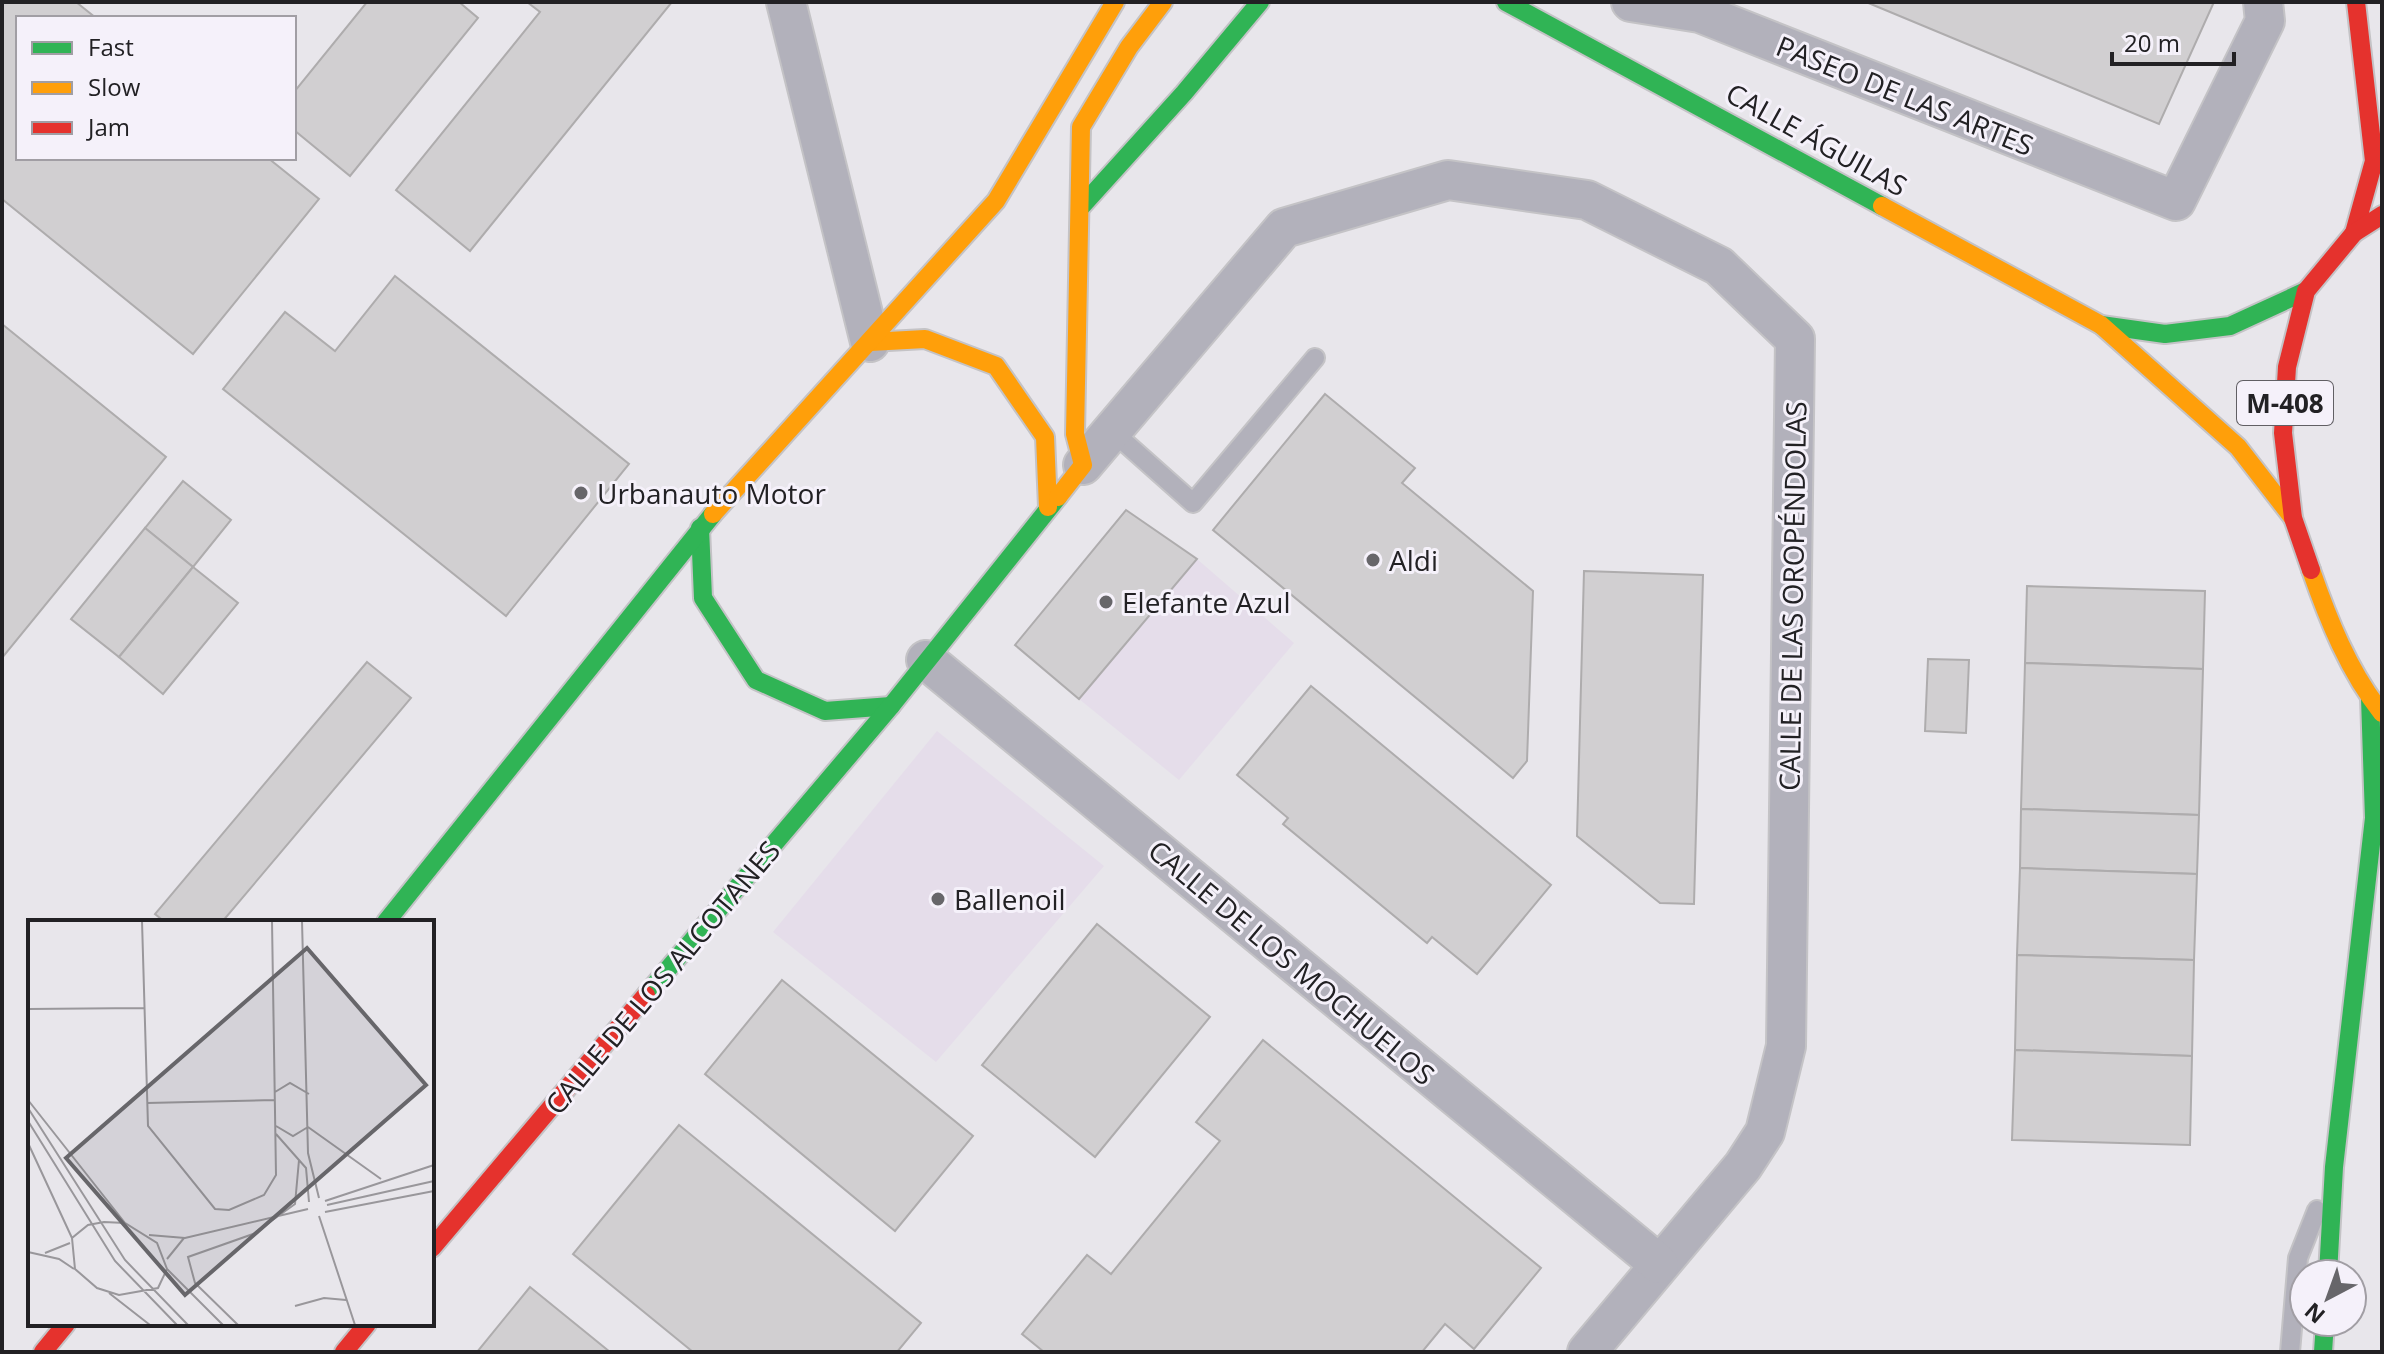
<svg xmlns="http://www.w3.org/2000/svg" width="2384" height="1354" viewBox="0 0 2384 1354" font-family="'Open Sans',sans-serif">
	<style>
		.commercial { fill: #e5ddea }
		.building { fill: #d1cfd1; stroke: #aeacad; stroke-width: 2 }
		.lines { fill: none; stroke-linecap: round; stroke-linejoin: round }
		.lane-casing { stroke: #c4c3c6; stroke-width: 22 }
		.street-casing { stroke: #c4c3c6; stroke-width: 42 }
		.fast-casing { stroke: #c4c3c6; stroke-width: 22 }
		.slow-casing { stroke: #c4c3c6; stroke-width: 22 }
		.jam-casing { stroke: #c4c3c6; stroke-width: 22 }
		.lane { stroke: #b2b1bb; stroke-width: 18 }
		.street { stroke: #b2b1bb; stroke-width: 38 }
		.fast { stroke: #30b455; stroke-width: 18 }
		.slow { stroke: #ff9f0a; stroke-width: 18 }
		.jam { stroke: #e5322d; stroke-width: 18 }
		.poi-dot { fill: #67666a; stroke: #f5f1fa; stroke-width: 3 }
		.labels { text-anchor: middle; dominant-baseline: central; stroke-width: 6; stroke-linejoin: round; paint-order: stroke }
		.shield { fill: #f5f1fa; stroke: #615f64; stroke-width: 2 }
		.shield-label { font-size: 26px; font-weight: bold; fill: #222124 }
		.street-label { font-size: 28px; fill: #222124; stroke: #f5f1fa }
		.poi-label { font-size: 28px; fill: #222124; stroke: #f5f1fa; text-anchor: start }
		.inset-road { fill: none; stroke: #99979b; stroke-width: 2 }
		.view { fill: #67666a; fill-opacity: 0.15; stroke: #67666a; stroke-width: 4 }
		.inset-edge { fill: none; stroke: #222124; stroke-width: 4 }
	</style>
	<rect width="100%" height="100%" fill="#e8e6eb"/>
	<g class="commercial">
		<path d="M1197,559L1294,643L1179,780L1079,699Z"/>
		<path d="M937,731L1104,866L936,1062L773,932Z"/>
	</g>
	<g class="building">
		<path d="M2,2H76L96,18H18V158H268L319,199L193,354L2,199Z"/>
		<path d="M367,2H459L478,18L350,176L294,130V92Z"/>
		<path d="M527,2H672L470,251L396,190L540,12Z"/>
		<path d="M1866,2H2214L2159,124Z"/>
		<path d="M395,276L629,464L506,616L223,389L285,312L335,351Z"/>
		<path d="M2,324L166,457L2,658Z"/>
		<path d="M1325,394L1415,468L1402,483L1533,591L1527,761L1513,778L1213,530Z"/>
		<path d="M183,481L231,520L193,567L145,528Z"/>
		<path d="M1126,510L1197,559L1079,699L1015,645Z"/>
		<path d="M145,528L193,567L119,657L71,619Z"/>
		<path d="M193,567L238,603L163,694L119,657Z"/>
		<path d="M1584,571L1703,575L1694,904L1660,903L1577,836Z"/>
		<path d="M2027,586L2205,591L2203,669L2025,663Z"/>
		<path d="M1928,659L1969,660L1966,733L1925,731Z"/>
		<path d="M367,662L411,698L222,922H165L155,914Z"/>
		<path d="M2025,663L2203,669L2199,815L2021,809Z"/>
		<path d="M1311,686L1551,885L1477,974L1432,937L1427,943L1283,824L1288,818L1237,775Z"/>
		<path d="M2021,809L2199,815L2197,874L2020,868Z"/>
		<path d="M2020,868L2197,874L2194,960L2017,955Z"/>
		<path d="M1097,924L1210,1017L1095,1157L982,1065Z"/>
		<path d="M2017,955L2194,960L2192,1056L2015,1050Z"/>
		<path d="M782,980L973,1136L895,1231L705,1074Z"/>
		<path d="M1263,1040L1541,1268L1474,1349L1445,1324L1422,1352H1044L1022,1334L1087,1255L1111,1274L1220,1141L1196,1122Z"/>
		<path d="M2015,1050L2192,1056L2190,1145L2012,1140Z"/>
		<path d="M679,1125L921,1323L897,1352H693L573,1254Z"/>
		<path d="M530,1287L610,1352H477Z"/>
	</g>
	<g class="lines">
		<defs>
			<g id="lane">
				<path d="M1112,431L1193,503L1315,358"/>
				<path d="M2290,1352L2298,1258L2317,1210"/>
			</g>
			<g id="street">
				<path d="M786,2L870,342"/>
				<path d="M1631,2L1700,13L2176,201L2265,21L2263,2"/>
				<path d="M1083,465L1284,228L1448,180L1587,200L1719,266L1795,339L1786,1046L1765,1132L1743,1166L1587,1352"/>
				<path d="M926,660L1659,1264"/>
			</g>
			<g id="fast">
				<path d="M1506,2L1882,206"/>
				<path d="M1081,207L1184,93L1260,2"/>
				<path d="M2101,325L2165,334L2230,326L2306,291"/>
				<path d="M700,528L703,598L756,680L825,711L891,706"/>
				<path d="M386,922L713,514"/>
				<path d="M646,995L891,706L1058,497"/>
				<path d="M2328,1274L2334,1167L2374,818L2370,698"/>
				<path d="M2323,1352L2325,1322"/>
			</g>
			<g id="slow">
				<path d="M1882,206L2101,325L2238,447L2293,518"/>
				<path d="M870,342L925,339L996,366L1045,437L1048,507"/>
				<path d="M1058,497L1083,465L1075,434L1081,127L1129,47L1163,2"/>
				<path d="M713,514L996,201L1115,2"/>
				<path d="M2311,570C2328,619 2349,672 2382,713"/>
			</g>
			<g id="jam">
				<path d="M2354,233L2374,161L2356,2"/>
				<path d="M2311,570L2293,518L2283,433L2287,367L2306,291L2354,233L2382,215"/>
				<path d="M432,1248L646,995"/>
				<path d="M43,1352L66,1324"/>
				<path d="M344,1352L367,1324"/>
			</g>
		</defs>
		<use href="#lane" class="lane-casing"/>
		<use href="#street" class="street-casing"/>
		<use href="#fast" class="fast-casing"/>
		<use href="#slow" class="slow-casing"/>
		<use href="#jam" class="jam-casing"/>
		<use href="#lane" class="lane"/>
		<use href="#street" class="street"/>
		<use href="#fast" class="fast"/>
		<use href="#slow" class="slow"/>
		<use href="#jam" class="jam"/>
	</g>
	<g class="poi-dot">
		<circle cx="581" cy="493" r="8"/>
		<circle cx="1373" cy="560" r="8"/>
		<circle cx="1106" cy="602" r="8"/>
		<circle cx="938" cy="899" r="8"/>
	</g>
	<g class="labels">
		<rect class="shield" x="2237" y="381" width="96" height="44" rx="6"/>
		<g class="shield-label">
			<text x="2285" y="403">M-408</text>
		</g>
		<g class="street-label">
			<text transform="translate(1905 95) rotate(22)">PASEO DE LAS ARTES</text>
			<text transform="translate(1817 139) rotate(29)">CALLE ÁGUILAS</text>
			<text transform="translate(1792 596) rotate(-89)">CALLE DE LAS OROPÉNDOLAS</text>
			<text transform="translate(1292 962) rotate(40)">CALLE DE LOS MOCHUELOS</text>
			<text transform="translate(662 977) rotate(-50)">CALLE DE LOS ALCOTANES</text>
		</g>
		<g class="poi-label">
			<text x="597" y="493">Urbanauto Motor</text>
			<text x="1389" y="560">Aldi</text>
			<text x="1122" y="602">Elefante Azul</text>
			<text x="954" y="899">Ballenoil</text>
		</g>
	</g>
	<g transform="translate(28 920)">
		<rect width="406" height="406" fill="#e8e6eb"/>
		<path class="inset-road" d="M114,1L120,206L187,289L201,290L236,275L248,255L244,1M274,1L280,233L291,278M405,1L406,27M0,89L116,88M247,172L262,163L281,174M0,180L97,303M119,183L246,180M0,188L97,340L160,405M0,201L87,341L149,405M248,206L265,216L280,207M280,207L353,259M248,214L278,248L281,282M0,223L44,318M297,281L406,245M299,285L406,261M297,292L406,271M291,296L327,405M76,302L97,303L129,323L139,349L130,368L91,375L69,368L47,349L44,318L60,305ZM121,315L157,318L280,289M0,332L31,339L46,349M17,333L42,323M139,339L156,318M139,349L195,405M81,373L122,405M267,386L296,378L318,380M210,405L167,363L160,337L225,314L267,284L271,240"/>
		<path class="view" d="M279,28L398,165L157,375L38,238Z"/>
		<rect width="406" height="406" class="inset-edge"/>
	</g>
	<rect width="2384" height="1354" fill="none" stroke="#222124" stroke-width="8"/>
	<rect x="16" y="16" width="280" height="144" fill="#f5f1fa" stroke="#a19ea4" stroke-width="2"/>
	<rect x="32" y="42" width="40" height="12" fill="#30b455" stroke="#a19ea4" stroke-width="2"/>
	<text x="88" y="56" font-size="24" fill="#222124">Fast</text>
	<rect x="32" y="82" width="40" height="12" fill="#ff9f0a" stroke="#a19ea4" stroke-width="2"/>
	<text x="88" y="96" font-size="24" fill="#222124">Slow</text>
	<rect x="32" y="122" width="40" height="12" fill="#e5322d" stroke="#a19ea4" stroke-width="2"/>
	<text x="88" y="136" font-size="24" fill="#222124">Jam</text>
	<g transform="translate(2328 1298) rotate(221)"><circle r="38" fill="#f5f1fa" stroke="#a19ea4" stroke-width="2"/>
	<path d="M0-6L14 30L0 20L-14 30Z" fill="#67666a"/>
	<text y="-12" font-size="22" font-weight="bold" text-anchor="middle" fill="#222124">N</text>
	</g>
	<path d="M2112 52v12h122v-12" fill="none" stroke="#222124" stroke-width="4"/>
	<text x="2124" y="52" font-size="24" fill="#222124" stroke="#f5f1fa" stroke-width="6" paint-order="stroke">20 m</text>
</svg>
